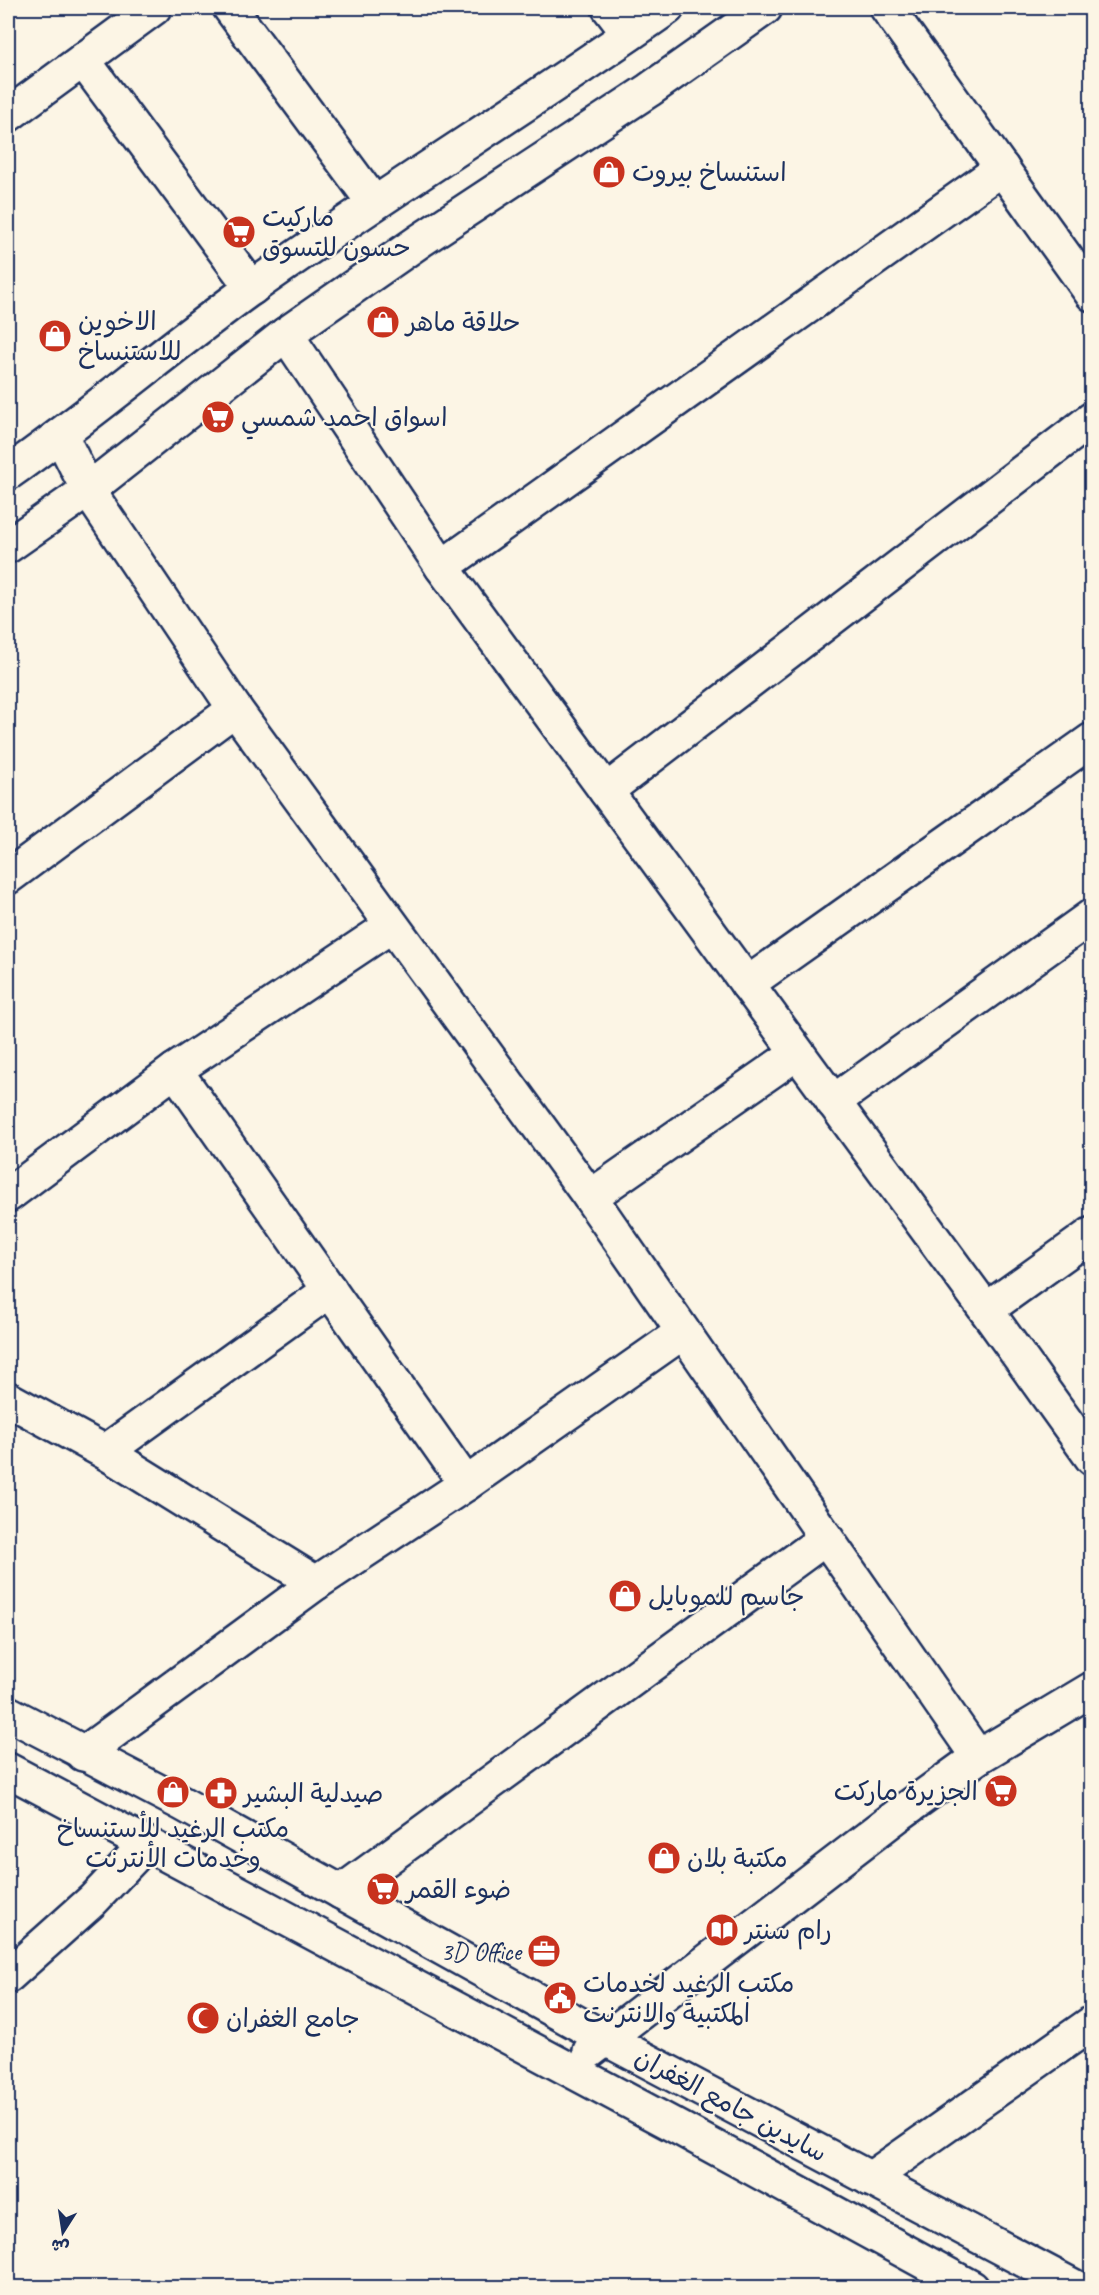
<svg xmlns="http://www.w3.org/2000/svg" width="1099" height="2295" viewBox="0 0 1099 2295" font-family="Caveat,'Playpen Sans Arabic',sans-serif">
	<style>
		.lines { fill: none; stroke-linecap: round; stroke-linejoin: round }
		.minor-casing { stroke: #1b2f5e; stroke-width: 38 }
		.minor { stroke: #fcf5e5; stroke-width: 33 }
		.labels { text-anchor: middle; dominant-baseline: central; stroke-width: 4.5; stroke-linejoin: round; paint-order: stroke }
		.poi-label { font-size: 26px; fill: #1b2f5e; stroke: #fcf5e5; text-anchor: start }
		.street-label { font-size: 26px; fill: #1b2f5e; stroke: #fcf5e5 }
	</style>
	<rect width="100%" height="100%" fill="#fcf5e5"/>
	<filter id="ink" filterUnits="userSpaceOnUse"><feTurbulence type="fractalNoise" baseFrequency=".0167" numOctaves="2"/><feDisplacementMap in="SourceGraphic" scale="12" xChannelSelector="R" yChannelSelector="G"/><feConvolveMatrix kernelMatrix="1 2 1 2 8 2 1 2 1" color-interpolation-filters="sRGB"/></filter>
	<g filter="url(#ink)">
		<g class="lines">
			<defs>
				<g id="minor">
					<path d="M230,8L374,203"/>
					<path d="M609,8L629,34"/>
					<path d="M887,8L1092,294"/>
					<path d="M83,60L252,288"/>
					<path d="M8,115L154,8"/>
					<path d="M286,334L442,567L986,1310L1092,1458"/>
					<path d="M61,436L88,490L235,709L590,1197L978,1757"/>
					<path d="M8,473C92,414 170,347 253,287C389,190 531,104 667,8"/>
					<path d="M8,546L88,490L286,334L421,240L649,90L765,8"/>
					<path d="M442,567L1002,168"/>
					<path d="M606,791L1092,419"/>
					<path d="M8,877L235,709"/>
					<path d="M747,984L1092,740"/>
					<path d="M175,1070L466,1484"/>
					<path d="M833,1102L1092,916"/>
					<path d="M8,1195L175,1070L391,926"/>
					<path d="M590,1197L797,1053"/>
					<path d="M986,1310L1092,1234"/>
					<path d="M8,1399L105,1452L316,1583"/>
					<path d="M105,1452L330,1290"/>
					<path d="M8,1713L181,1803L606,2039L1077,2288"/>
					<path d="M83,1754L316,1583L466,1484L683,1332"/>
					<path d="M8,1770L681,2129L972,2288"/>
					<path d="M341,1892L826,1538"/>
					<path d="M8,1976L93,1900L146,1844"/>
					<path d="M590,2051L898,1815L978,1757L1092,1689"/>
					<path d="M870,2179L1092,2023"/>
				</g>
			</defs>
			<use href="#minor" class="minor-casing"/>
			<use href="#minor" class="minor"/>
		</g>
	</g>
	<defs>
		<symbol id="shop-disc" viewBox="-11 -11 22 22"><circle r="9.5" fill="#c8321e" stroke="#fcf5e5"/><path d="M-5-2.5h2.3a2.7 3.5 0 0 1 5.4 0H5L5.5 6h-11ZM-1.5-2.5h3a1.5 2.3 0 0 0-3 0Z" fill="#fff"/></symbol>
		<symbol id="supermarket-disc" viewBox="-11 -11 22 22"><circle r="9.5" fill="#c8321e" stroke="#fcf5e5"/><path d="M-6-5.5h2.5l.6 2H6L4.5 2H-2.5L-4.4-4H-6ZM-1.5 3.2a1.3 1.3 0 1 0 .1 0ZM3 3.2a1.3 1.3 0 1 0 .1 0Z" fill="#fff"/></symbol>
		<symbol id="pharmacy-disc" viewBox="-11 -11 22 22"><circle r="9.5" fill="#c8321e" stroke="#fcf5e5"/><path d="M-2-6h4v4h4v4h-4v4h-4v-4h-4v-4h4Z" fill="#fff"/></symbol>
		<symbol id="library-disc" viewBox="-11 -11 22 22"><circle r="9.5" fill="#c8321e" stroke="#fcf5e5"/><path d="M-6-4Q-3-5.5-.7-3.5V5Q-3 3-6 4ZM6-4Q3-5.5 .7-3.5V5Q3 3 6 4Z" fill="#fff"/></symbol>
		<symbol id="office-disc" viewBox="-11 -11 22 22"><circle r="9.5" fill="#c8321e" stroke="#fcf5e5"/><path d="M-6-3h4V-5.5h4V-3h4V5H-6ZM-1-4.5V-3h2v-1.5ZM-6 0V1H6V0Z" fill="#fff"/></symbol>
		<symbol id="civic-disc" viewBox="-11 -11 22 22"><circle r="9.5" fill="#c8321e" stroke="#fcf5e5"/><path d="M-.6-6.5H3V-4.5H.6V-3L4-1V1h2V6H-6V1h2V-1L-.6-3ZM-1.2 2.5V6h2.4V2.5Z" fill="#fff"/></symbol>
		<symbol id="mosque-disc" viewBox="-11 -11 22 22"><circle r="9.5" fill="#c8321e" stroke="#fcf5e5"/><path d="M3.5-4.9A6 6 0 1 0 3.5 4.9A5 5 0 1 1 3.5-4.9Z" fill="#fff"/></symbol>
	</defs>
	<g fill-rule="evenodd">
		<use href="#shop-disc" x="590" y="153" width="38" height="38"/>
		<use href="#supermarket-disc" x="220" y="213" width="38" height="38"/>
		<use href="#shop-disc" x="364" y="303" width="38" height="38"/>
		<use href="#shop-disc" x="36" y="317" width="38" height="38"/>
		<use href="#supermarket-disc" x="199" y="398" width="38" height="38"/>
		<use href="#shop-disc" x="606" y="1577" width="38" height="38"/>
		<use href="#supermarket-disc" x="982" y="1772" width="38" height="38"/>
		<use href="#shop-disc" x="154" y="1773" width="38" height="38"/>
		<use href="#pharmacy-disc" x="202" y="1774" width="38" height="38"/>
		<use href="#shop-disc" x="645" y="1839" width="38" height="38"/>
		<use href="#supermarket-disc" x="364" y="1870" width="38" height="38"/>
		<use href="#library-disc" x="703" y="1911" width="38" height="38"/>
		<use href="#office-disc" x="525" y="1932" width="38" height="38"/>
		<use href="#civic-disc" x="541" y="1979" width="38" height="38"/>
		<use href="#mosque-disc" x="184" y="1999" width="38" height="38"/>
	</g>
	<g class="labels">
		<g class="poi-label">
			<text x="632" y="172">استنساخ بيروت</text>
			<text x="262" y="217">ماركيت<tspan x="262" dy="30">حسون للتسوق</tspan></text>
			<text x="78" y="321">الاخوين<tspan x="78" dy="30">للاستنساخ</tspan></text>
			<text x="406" y="322">حلاقة ماهر</text>
			<text x="241" y="417">اسواق احمد شمسي</text>
			<text x="648" y="1596">جاسم للموبايل</text>
			<text x="978" y="1791" text-anchor="end">الجزيرة ماركت</text>
			<text x="244" y="1793">صيدلية البشير</text>
			<text x="173" y="1828" text-anchor="middle">مكتب الرغيد للأستنساخ<tspan x="173" dy="30">وخدمات الأنترنت</tspan></text>
			<text x="687" y="1858">مكتبة بلان</text>
			<text x="406" y="1889">ضوء القمر</text>
			<text x="745" y="1930">رام سنتر</text>
			<text x="521" y="1951" text-anchor="end">3D Office</text>
			<text x="583" y="1983">مكتب الرغيد لخدمات<tspan x="583" dy="30">المكتبية والانترنت</tspan></text>
			<text x="226" y="2018">جامع الغفران</text>
		</g>
		<g class="street-label">
			<text transform="translate(731 2105) rotate(28)">سايدين جامع الغفران</text>
		</g>
	</g>
	<rect width="1099" height="2295" fill="none" stroke="#fcf5e5" stroke-width="30"/>
	<rect x="15" y="15" width="1069" height="2265" fill="none" stroke="#1b2f5e" stroke-width="2" filter="url(#ink)"/>
	<g transform="translate(63 2232) rotate(192)" stroke="#fcf5e5" stroke-width="4.5" paint-order="stroke">
	<path d="M0-4.5L10 22L0 15L-10 22Z" fill="#1b2f5e"/>
	<text y="-9" font-size="16" font-weight="bold" text-anchor="middle" fill="#1b2f5e">ش</text>
	</g>
</svg>
